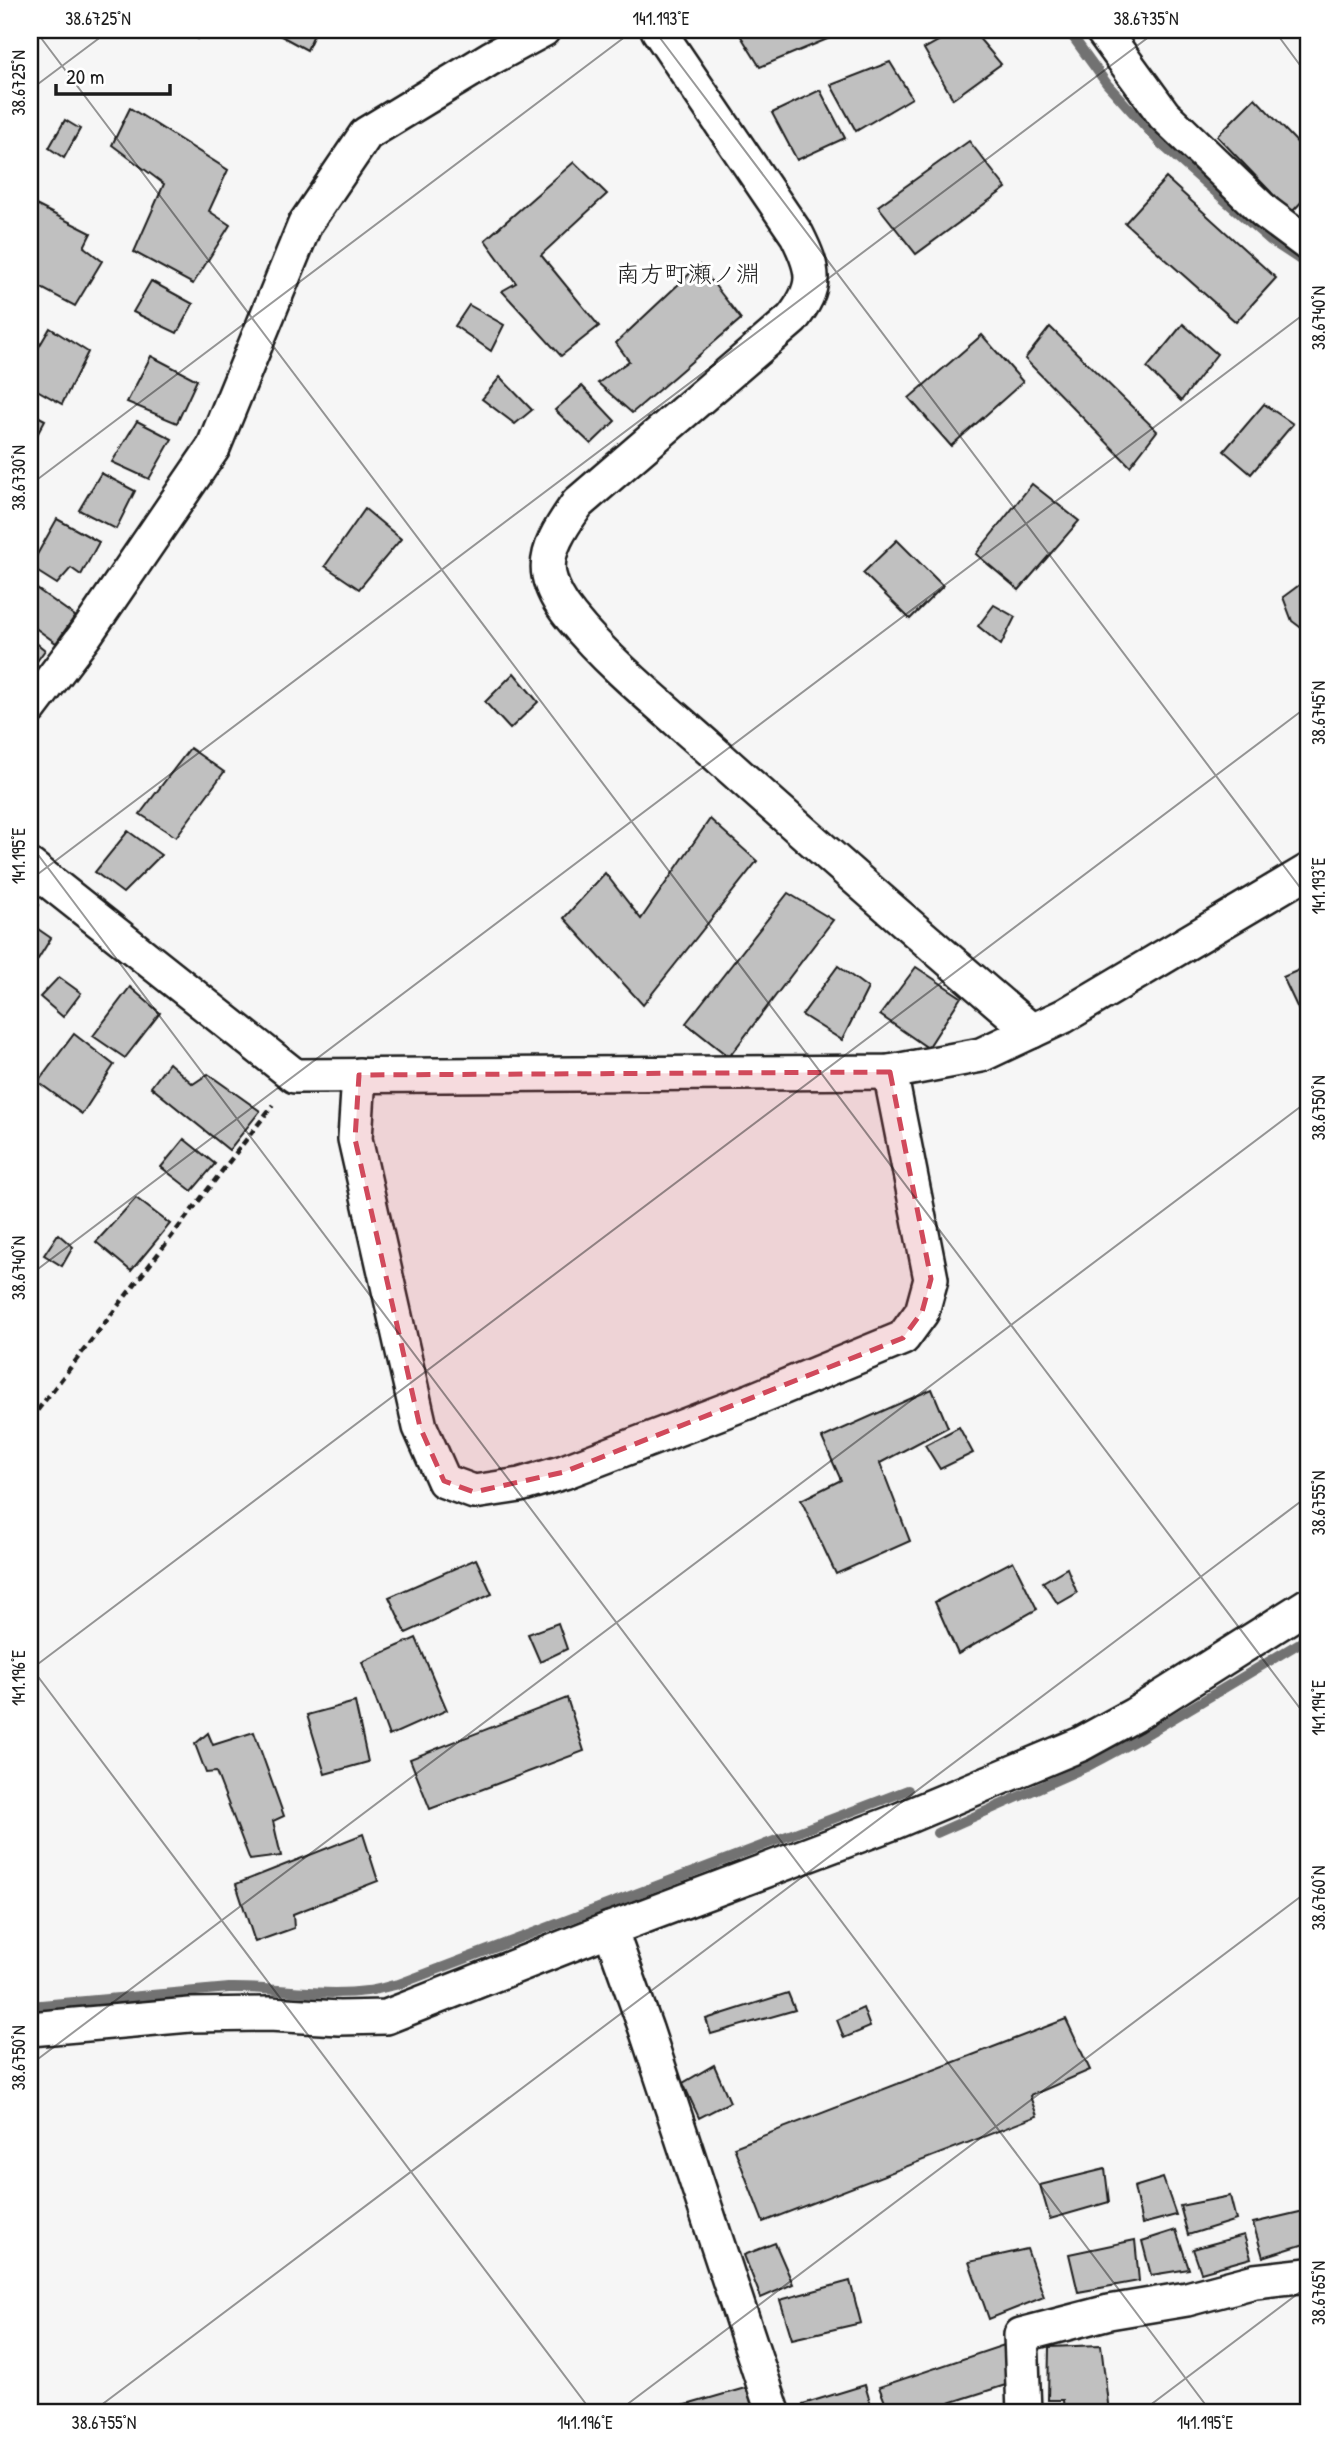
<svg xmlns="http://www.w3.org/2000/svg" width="1338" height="2442" viewBox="0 0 1338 2442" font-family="'Patrick Hand','Klee One',sans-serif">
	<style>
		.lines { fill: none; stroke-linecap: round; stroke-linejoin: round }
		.stream { stroke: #727272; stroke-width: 10 }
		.building { fill: #c0c0c0; stroke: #1c1c1c; stroke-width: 2 }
		.minor-casing { stroke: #1c1c1c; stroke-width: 38 }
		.path { stroke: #1c1c1c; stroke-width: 4.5; stroke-dasharray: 7 5; stroke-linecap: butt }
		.minor { stroke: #fff; stroke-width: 33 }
		.marked { fill: #d1495b; fill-opacity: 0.2; stroke: #d1495b; stroke-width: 5; stroke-dasharray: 14 9; stroke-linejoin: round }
		.ticks { fill: none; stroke: #1c1c1c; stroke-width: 2; stroke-opacity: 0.45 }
		.labels { text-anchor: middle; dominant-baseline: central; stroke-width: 6; stroke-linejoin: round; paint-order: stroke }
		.quarter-label { font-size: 24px; fill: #1c1c1c; stroke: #fff }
		.neatline { fill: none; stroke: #1c1c1c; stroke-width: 2.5 }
		.ticks-label { font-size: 18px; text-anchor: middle; fill: #1c1c1c }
	</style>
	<rect width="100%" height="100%" fill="#f6f6f6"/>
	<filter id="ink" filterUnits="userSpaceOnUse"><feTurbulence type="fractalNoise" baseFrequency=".0143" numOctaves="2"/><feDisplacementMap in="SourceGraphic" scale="14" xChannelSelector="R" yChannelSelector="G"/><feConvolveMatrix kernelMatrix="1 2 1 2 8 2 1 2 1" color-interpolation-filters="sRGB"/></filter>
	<g filter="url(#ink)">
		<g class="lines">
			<g class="stream">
				<path d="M1068,30L1107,84L1161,144L1270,240L1308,265"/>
				<path d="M937,1833L1086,1767L1142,1737L1308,1638"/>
				<path d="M30,2006L229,1988C275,1987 321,1997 367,1991C377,1990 388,1986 399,1984L908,1790"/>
			</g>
		</g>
		<g class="building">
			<path d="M183,30H204L198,39Z"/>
			<path d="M270,30H316L307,50Z"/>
			<path d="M737,30H849L760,67Z"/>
			<path d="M958,30H972L1001,64L953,99L924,49Z"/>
			<path d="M890,62L912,98L856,131L831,85Z"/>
			<path d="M820,90L845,138L797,160L772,113Z"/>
			<path d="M1255,98L1308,154V195L1291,213L1217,136Z"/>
			<path d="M130,108L228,170L209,211L230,225L193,284L134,252L164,184L112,145Z"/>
			<path d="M65,120L80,129L64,158L49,148Z"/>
			<path d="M969,141L1006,188L916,254L878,206Z"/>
			<path d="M574,162L607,194L541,255L599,326L561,356L502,291L516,283L485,240Z"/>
			<path d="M1166,178L1276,278L1236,322L1125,223Z"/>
			<path d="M30,202L91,233L84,247L102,261L75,306L30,282Z"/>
			<path d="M699,265L741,319L632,413L598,383L629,361L616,343Z"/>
			<path d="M151,281L193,304L177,333L133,312Z"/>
			<path d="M469,305L504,325L491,351L455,326Z"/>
			<path d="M1183,324L1217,354L1181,401L1147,368Z"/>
			<path d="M1050,327L1157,431L1130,466L1025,359Z"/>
			<path d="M50,328L88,352L62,404L30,386V362Z"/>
			<path d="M982,335L1023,382L951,446L909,398Z"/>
			<path d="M151,356L197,380L177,423L127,402Z"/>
			<path d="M500,377L532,410L515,424L482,399Z"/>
			<path d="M582,386L615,421L591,444L555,410Z"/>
			<path d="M1264,404L1293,424L1251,474L1224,451Z"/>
			<path d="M30,412L45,420L30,448Z"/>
			<path d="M137,421L172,439L149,479L112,462Z"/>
			<path d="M101,473L135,491L116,529L79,510Z"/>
			<path d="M1032,484L1079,521L1019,590L976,554Z"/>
			<path d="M365,509L401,539L359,589L325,566Z"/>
			<path d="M57,519L99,542L81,575L71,568L57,584L30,567Z"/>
			<path d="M897,540L943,586L910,619L863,573Z"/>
			<path d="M1306,580L1308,582V633L1292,621L1283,597Z"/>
			<path d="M30,584L75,616L56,643L30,624Z"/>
			<path d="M994,605L1015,617L1001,645L978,626Z"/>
			<path d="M30,638L45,650L30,671Z"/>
			<path d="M514,673L538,702L510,729L485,702Z"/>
			<path d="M190,748L224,772L176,837L140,814Z"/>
			<path d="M710,819L757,861L643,1005L564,918L605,873L641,919Z"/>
			<path d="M128,831L161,855L123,893L95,872Z"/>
			<path d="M788,893L833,920L729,1057L686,1023Z"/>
			<path d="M30,896L39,905L30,917Z"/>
			<path d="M35,927L51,938L38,959L30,953V933Z"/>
			<path d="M838,966L868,988L842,1040L802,1015Z"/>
			<path d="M1308,966V1030L1283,977Z"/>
			<path d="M916,967L961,997L928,1048L880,1015Z"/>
			<path d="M59,977L81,993L63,1017L40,997Z"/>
			<path d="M130,987L160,1013L125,1058L93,1036Z"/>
			<path d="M74,1034L114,1065L82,1114L38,1082Z"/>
			<path d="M169,1063L193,1084L208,1074L260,1111L229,1150L151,1087Z"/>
			<path d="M184,1139L215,1164L192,1191L161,1167Z"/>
			<path d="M136,1198L170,1224L131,1271L96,1242Z"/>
			<path d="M58,1234L73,1247L62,1266L44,1255Z"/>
			<path d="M932,1389L948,1427L880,1463L910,1541L836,1574L801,1500L841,1480L822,1438Z"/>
			<path d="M959,1427L973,1453L940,1469L925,1445Z"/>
			<path d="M476,1559L492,1594L406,1633L389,1597Z"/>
			<path d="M1013,1561L1037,1609L958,1654L935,1602Z"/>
			<path d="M1067,1568L1077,1593L1058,1604L1043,1582Z"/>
			<path d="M558,1623L567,1649L540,1662L528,1634Z"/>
			<path d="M416,1638L447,1710L389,1736L362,1662Z"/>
			<path d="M567,1698L584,1751L430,1809L410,1759Z"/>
			<path d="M355,1702L368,1762L325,1774L307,1715Z"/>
			<path d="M254,1732L284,1816L273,1821L281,1856L250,1860L216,1772L206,1773L195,1744L208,1733L213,1745Z"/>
			<path d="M363,1834L378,1881L293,1914L294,1928L255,1942L236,1884Z"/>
			<path d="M788,1993L795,2010L711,2034L706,2019Z"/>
			<path d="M863,2008L870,2027L844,2038L837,2020Z"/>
			<path d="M1066,2019L1090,2070L1030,2096L1037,2116L763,2222L734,2147Z"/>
			<path d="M714,2065L730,2102L699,2118L683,2083Z"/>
			<path d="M1105,2169L1109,2202L1050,2219L1040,2185Z"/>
			<path d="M1163,2178L1176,2215L1142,2224L1134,2187Z"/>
			<path d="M1230,2196L1236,2220L1188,2235L1180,2206Z"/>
			<path d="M1308,2210V2243L1263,2257L1253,2223Z"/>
			<path d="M1176,2230L1189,2269L1151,2275L1142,2241Z"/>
			<path d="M1244,2235L1251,2258L1201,2272L1193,2249Z"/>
			<path d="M1135,2240L1139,2281L1078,2292L1069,2254Z"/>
			<path d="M775,2243L793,2284L761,2298L744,2255Z"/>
			<path d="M1027,2249L1044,2297L989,2319L969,2262Z"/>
			<path d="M850,2281L861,2323L792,2339L780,2300Z"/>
			<path d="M1007,2344L1015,2382L921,2412H889L879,2387Z"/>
			<path d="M1101,2345L1109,2412H1064L1063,2400H1048L1049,2347Z"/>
			<path d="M865,2385L873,2412H806L803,2404Z"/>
			<path d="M752,2386L761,2412H669V2410Z"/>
		</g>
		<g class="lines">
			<defs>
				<g id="minor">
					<path d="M658,30L797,235C815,271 818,286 792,319L578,503C564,523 544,550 549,575C552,590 562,606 571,617C611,667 674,716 721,759C824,851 927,942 1032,1031"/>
					<path d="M1102,30L1164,115L1265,212L1308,244"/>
					<path d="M30,708L86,634L213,448L305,224L366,134L491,58L543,30"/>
					<path d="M30,866L295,1076L890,1072L981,1055L1032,1031L1064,1016L1308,871"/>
					<path d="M359,1075L355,1139L420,1427L444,1481L474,1492L520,1485L564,1472L750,1401L903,1338L922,1312L931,1279L890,1072"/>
					<path d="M610,1929L646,2029L773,2412"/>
					<path d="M30,2029L190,2015L269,2014L339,2018L386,2017L610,1929L892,1823L1081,1744L1134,1715L1308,1605"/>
					<path d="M1024,2412L1021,2335L1109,2312L1187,2299L1255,2281L1308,2275"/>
				</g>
			</defs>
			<use href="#minor" class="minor-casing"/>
			<path class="path" d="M30,1420L273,1105"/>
			<use href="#minor" class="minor"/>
		</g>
	</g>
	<path class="marked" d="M890,1072L931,1279L922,1312L903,1338L564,1472L474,1492L444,1481L420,1427L355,1139L359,1075Z"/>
	<path class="ticks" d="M35,30L1308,1719M654,30L1308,898M1274,30L1308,76M30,90L110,30M30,485L634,30M30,844L1211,2412M30,880L1158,30M30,1275L1308,311M30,1666L592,2412M30,1670L1308,706M30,2065L1308,1101M92,2412L1308,1496M617,2412L1308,1891M1141,2412L1308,2286"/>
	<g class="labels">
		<g class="quarter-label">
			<text x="688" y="273">南方町瀬ノ淵</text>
		</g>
	</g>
	<rect width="1338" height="2442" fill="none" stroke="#fff" stroke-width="77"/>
	<path d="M56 84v10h114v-10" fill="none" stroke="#1c1c1c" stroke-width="3.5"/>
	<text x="66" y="84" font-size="21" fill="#1c1c1c" stroke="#ffffff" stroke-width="5" paint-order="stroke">20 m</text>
	<rect x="38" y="38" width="1262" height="2366" class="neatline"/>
	<g class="ticks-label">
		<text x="98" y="25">38.6725°N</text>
		<text x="661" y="25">141.193°E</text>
		<text x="1146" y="25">38.6735°N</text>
		<text transform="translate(19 83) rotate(-90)" y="6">38.6725°N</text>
		<text transform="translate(1319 318) rotate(-90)" y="6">38.6740°N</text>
		<text transform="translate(19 478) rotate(-90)" y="6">38.6730°N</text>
		<text transform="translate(1319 713) rotate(-90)" y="6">38.6745°N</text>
		<text transform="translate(19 856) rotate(-90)" y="6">141.195°E</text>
		<text transform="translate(1319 886) rotate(-90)" y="6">141.193°E</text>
		<text transform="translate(1319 1108) rotate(-90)" y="6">38.6750°N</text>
		<text transform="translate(19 1268) rotate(-90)" y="6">38.6740°N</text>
		<text transform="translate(1319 1503) rotate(-90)" y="6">38.6755°N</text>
		<text transform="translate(19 1678) rotate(-90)" y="6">141.196°E</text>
		<text transform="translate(1319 1708) rotate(-90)" y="6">141.194°E</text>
		<text transform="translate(1319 1898) rotate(-90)" y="6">38.6760°N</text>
		<text transform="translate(19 2058) rotate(-90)" y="6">38.6750°N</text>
		<text transform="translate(1319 2293) rotate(-90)" y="6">38.6765°N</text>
		<text x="104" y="2429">38.6755°N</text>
		<text x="585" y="2429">141.196°E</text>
		<text x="1205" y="2429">141.195°E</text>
	</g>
</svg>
